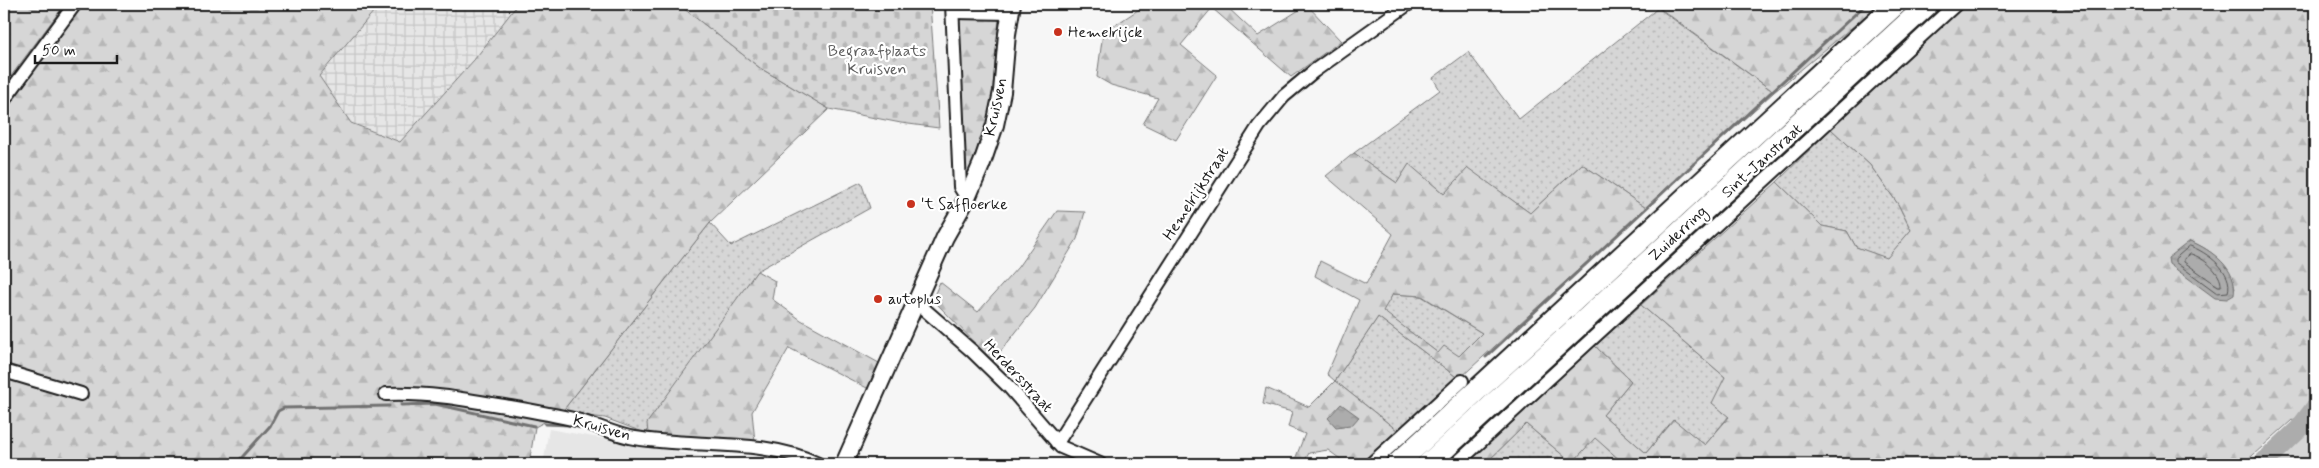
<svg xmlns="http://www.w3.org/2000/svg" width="2319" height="468" viewBox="0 0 2319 468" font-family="Mynerve,sans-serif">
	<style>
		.built { fill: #e6e6e6 }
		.industrial { fill: url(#industrial-grid) }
		.grass { fill: url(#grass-dots); stroke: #797979 }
		.forest { fill: url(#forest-firs); stroke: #797979; fill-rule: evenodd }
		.cemetery { fill: url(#cemetery-stones); stroke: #797979 }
		.pitch { fill: #d6d6d6; stroke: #797979 }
		.water { fill: url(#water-ripples); stroke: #727272 }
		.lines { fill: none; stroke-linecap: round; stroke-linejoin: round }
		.shore { stroke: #565656; stroke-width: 1 }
		.stream { stroke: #727272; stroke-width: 3 }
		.river { stroke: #acacac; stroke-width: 20 }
		.minor-casing { stroke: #1c1c1c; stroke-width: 16 }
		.tertiary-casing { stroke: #1c1c1c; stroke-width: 20 }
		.trunk-casing { stroke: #1c1c1c; stroke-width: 25 }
		.minor { stroke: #fff; stroke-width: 12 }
		.tertiary { stroke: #fff; stroke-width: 16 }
		.trunk { stroke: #fff; stroke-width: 21 }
		.poi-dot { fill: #c8321e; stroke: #fff; stroke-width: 2 }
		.labels { text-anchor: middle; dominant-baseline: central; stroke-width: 4.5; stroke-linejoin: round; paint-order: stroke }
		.poi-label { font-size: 16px; fill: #1c1c1c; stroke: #fff; text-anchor: start }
		.park-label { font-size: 16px; fill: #5d5d5d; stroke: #fff }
		.street-label { font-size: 16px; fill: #1c1c1c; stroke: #fff }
	</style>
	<defs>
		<pattern id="industrial-grid" width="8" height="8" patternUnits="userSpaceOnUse" patternTransform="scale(1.25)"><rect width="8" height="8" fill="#e6e6e6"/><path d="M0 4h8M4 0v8" fill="none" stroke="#c5c5c5"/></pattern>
		<pattern id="grass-dots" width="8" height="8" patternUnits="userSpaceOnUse" patternTransform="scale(1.25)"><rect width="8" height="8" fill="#d6d6d6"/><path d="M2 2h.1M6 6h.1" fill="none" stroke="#b7b7b7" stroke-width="1.8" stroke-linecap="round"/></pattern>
		<pattern id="forest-firs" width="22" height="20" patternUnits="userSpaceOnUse" patternTransform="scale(1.25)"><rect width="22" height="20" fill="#d6d6d6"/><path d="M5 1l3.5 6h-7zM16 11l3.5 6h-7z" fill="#b7b7b7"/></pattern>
		<pattern id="cemetery-stones" width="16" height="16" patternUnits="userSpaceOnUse" patternTransform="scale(1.25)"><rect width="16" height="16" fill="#d6d6d6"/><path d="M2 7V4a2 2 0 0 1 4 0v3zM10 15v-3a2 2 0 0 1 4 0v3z" fill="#b7b7b7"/></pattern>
		<pattern id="water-ripples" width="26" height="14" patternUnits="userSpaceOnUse" patternTransform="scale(1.25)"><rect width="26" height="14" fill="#acacac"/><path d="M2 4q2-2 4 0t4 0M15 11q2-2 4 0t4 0" fill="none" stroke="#939393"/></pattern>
	</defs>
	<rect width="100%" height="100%" fill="#f6f6f6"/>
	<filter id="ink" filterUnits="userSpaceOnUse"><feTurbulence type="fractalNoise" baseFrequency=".02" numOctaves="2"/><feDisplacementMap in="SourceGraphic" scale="10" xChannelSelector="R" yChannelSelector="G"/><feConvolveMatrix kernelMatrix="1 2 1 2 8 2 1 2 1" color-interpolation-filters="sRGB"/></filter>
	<g filter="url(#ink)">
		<path class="built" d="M549,429L745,464H543Z"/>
		<path class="industrial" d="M380,4H518L474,60L401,142L351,123L319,76Z"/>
		<g class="grass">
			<path d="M1658,8L1774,92L1646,208L1582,164L1530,213L1468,169L1444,194L1409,165L1397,183L1354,153L1440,90L1433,78L1468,52L1519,119Z"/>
			<path d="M1831,129L1870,165L1898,204L1911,230L1887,259L1856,247L1847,231L1822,226L1777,182Z"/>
			<path d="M861,182L870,208L757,271L648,434L605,418L561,413L710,223L731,246Z"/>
			<path d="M1393,294L1421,296L1482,333L1459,356L1438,353L1382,311Z"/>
			<path d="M1641,305L1725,377L1729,416L1705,445L1673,420L1646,453L1603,415L1631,381L1595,346Z"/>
			<path d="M1378,317L1459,379L1398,431L1335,381Z"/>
			<path d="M1526,424L1572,463L1595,437L1621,462L1619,464H1485Z"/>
		</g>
		<g class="forest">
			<path d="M4,4H65L11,76L5,80Z"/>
			<path d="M82,4H380L319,76L351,123L400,142L474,60L518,4H678L760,68L829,109L710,223L561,413L535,427L529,464H4V111Z"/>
			<path d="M1147,4H1224L1258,36L1307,5L1341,41L1291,77L1212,8L1181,45L1217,75L1176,140L1143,124L1158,98L1111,85L1097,77L1103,33Z"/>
			<path d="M1654,4H1880L1774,92Z"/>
			<path d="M1965,4H2315V398L2298,424L2292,420L2243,464H1619L1621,461L1595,438L1572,463L1526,424L1485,464H1467L1517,416L1595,346L1631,381L1603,415L1646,453L1674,420L1705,445L1729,417L1712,403L1725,377L1641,305L1777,182L1822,226L1847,231L1856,247L1887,258L1911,230L1898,204L1870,165L1831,129ZM2190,241C2212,250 2230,265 2235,289Z"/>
			<path d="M958,18H999C994,69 994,128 969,174L963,170Z"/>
			<path d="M1354,153L1397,183L1409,164L1444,194L1468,168L1530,213L1582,164L1646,208L1459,379L1378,317L1335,381L1398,431L1363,464H1347L1328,450L1309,453L1303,464L1294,462L1305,434L1288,427L1292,412L1263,404L1266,388L1309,407L1335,381L1327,374L1359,300L1315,276L1320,261L1366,284L1393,234L1326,176ZM1393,294L1422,296L1482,333L1459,356L1444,346L1438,353L1383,311Z"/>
			<path d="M1057,211L1085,212L1077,239L1035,308L993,361L937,304L933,298L940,282L978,312L1018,267Z"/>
			<path d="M757,271L775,281L772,299L801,320L879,363L869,389L789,348L752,412L755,442L648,434L647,423Z"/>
		</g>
		<path class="cemetery" d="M678,4H930L939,128L901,123L829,109L760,68Z"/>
		<path class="pitch" d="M2315,418V464H2272L2308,430Z"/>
		<g class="water">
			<path d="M2190,241C2212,250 2238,269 2234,295L2227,299L2215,298L2169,264L2168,258Z"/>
			<path d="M1341,404L1359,417L1351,426L1350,425L1336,427L1328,418Z"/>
		</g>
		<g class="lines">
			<g class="shore">
				<path d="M2190,246C2207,252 2234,272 2228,292L2217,293L2175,262V259Z"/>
				<path d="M2191,254C2203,257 2222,273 2221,286H2218L2184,262V259Z"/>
			</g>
			<g class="stream">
				<path d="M1486,357L1866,4"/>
				<path d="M401,405L435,404L534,426"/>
				<path d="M545,424L570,425"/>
				<path d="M236,464L270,426L278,411L284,408L389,406"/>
			</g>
			<path class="river" d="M2262,464L2299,429L2315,408"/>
			<defs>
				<g id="minor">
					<path d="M952,4L960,187L967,198"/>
					<path d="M953,12L1010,13"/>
					<path d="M4,100L75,4"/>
					<path d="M916,302L972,351L1010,388L1061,447L1100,464"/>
					<path d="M4,371L81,394"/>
					<path d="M386,394C428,392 469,400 510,407C533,411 555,415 577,420C597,425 615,435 635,438C693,448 765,438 818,464"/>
					<path d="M1057,443L1259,126L1284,96L1314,71L1408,4"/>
					<path d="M1371,464L1462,381"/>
					<path d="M1456,464L1956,4"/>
				</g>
				<path id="tertiary" d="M844,464L945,237L967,198L982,163L995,125L1002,92L1007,34L1012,4"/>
				<g id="trunk">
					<path d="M1397,464L1896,4"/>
					<path d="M1428,464L1928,4"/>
				</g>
			</defs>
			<use href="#minor" class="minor-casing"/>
			<use href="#tertiary" class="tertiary-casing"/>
			<use href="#trunk" class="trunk-casing"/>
			<use href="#minor" class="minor"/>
			<use href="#tertiary" class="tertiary"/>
			<use href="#trunk" class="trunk"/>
		</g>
	</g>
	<g class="poi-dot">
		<circle cx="1058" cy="32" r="5"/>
		<circle cx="911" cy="204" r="5"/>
		<circle cx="878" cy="299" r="5"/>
	</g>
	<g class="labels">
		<g class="poi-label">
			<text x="1068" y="32">Hemelrijck</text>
			<text x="921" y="204">'t Saffloerke</text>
			<text x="888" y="299">autoplus</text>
		</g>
		<g class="park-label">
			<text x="877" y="51">Begraafplaats<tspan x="877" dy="18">Kruisven</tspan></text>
		</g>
		<g class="street-label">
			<text transform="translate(996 107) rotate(-78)">Kruisven</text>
			<text transform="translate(1762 161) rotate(-42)">Sint-Janstraat</text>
			<text transform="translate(1196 194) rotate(-57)">Hemelrijkstraat</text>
			<text transform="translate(1678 234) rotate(-43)">Zuiderring</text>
			<text transform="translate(1018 376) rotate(47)">Herdersstraat</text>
			<text transform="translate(602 428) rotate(16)">Kruisven</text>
		</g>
	</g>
	<rect width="2319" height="468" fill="none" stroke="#fff" stroke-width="20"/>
	<rect x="10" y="10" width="2299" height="448" fill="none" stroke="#1c1c1c" stroke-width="2" filter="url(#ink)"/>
	<path d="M35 55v8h82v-8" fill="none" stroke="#1c1c1c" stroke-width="2.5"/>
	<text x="42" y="55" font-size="15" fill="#1c1c1c" stroke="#ffffff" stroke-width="4" paint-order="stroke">50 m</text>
</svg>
